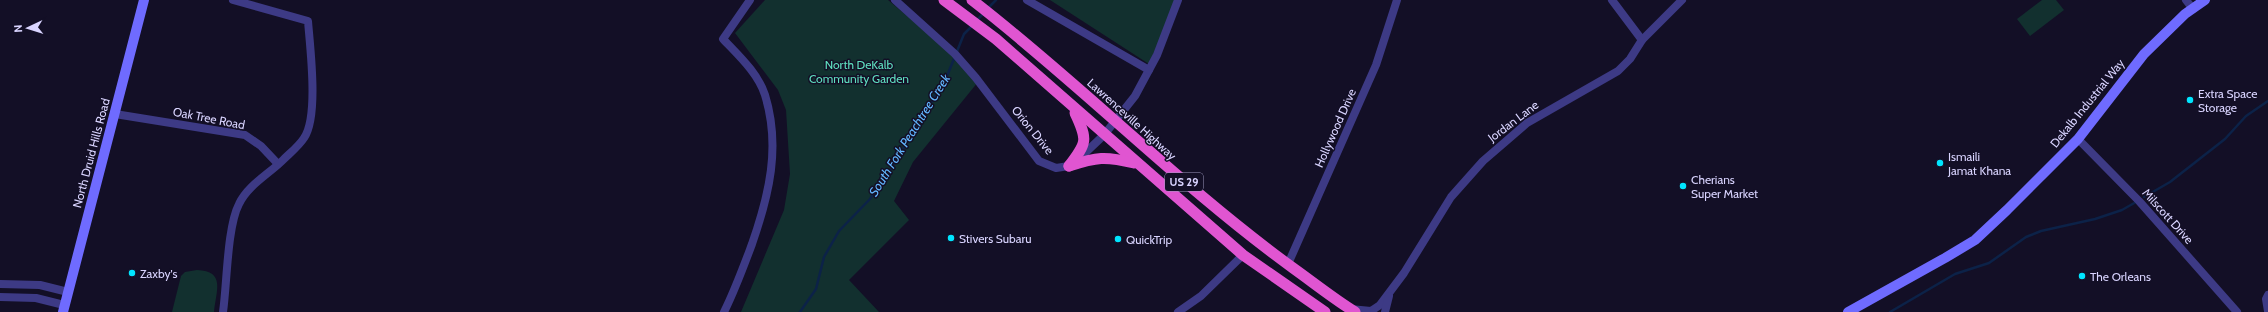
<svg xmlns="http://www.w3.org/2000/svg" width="2268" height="312" viewBox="0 0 2268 312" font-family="Cabin,sans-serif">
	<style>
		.green { fill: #12302f }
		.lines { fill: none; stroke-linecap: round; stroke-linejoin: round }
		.stream { stroke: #0c2248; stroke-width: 2.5 }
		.minor { stroke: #3d3a85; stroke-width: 8 }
		.secondary { stroke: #6f6bff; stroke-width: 10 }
		.trunk { stroke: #e055d1; stroke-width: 11 }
		.poi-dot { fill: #00e5ff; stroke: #130f26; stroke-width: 1.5 }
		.labels { text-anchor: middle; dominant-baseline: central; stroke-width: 3; stroke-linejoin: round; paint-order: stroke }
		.shield { fill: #130f26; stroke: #9e99be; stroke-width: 1 }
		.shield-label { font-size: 11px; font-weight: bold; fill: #d9d4ff }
		.park-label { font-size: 12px; fill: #5fe0c0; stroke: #130f26 }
		.poi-label { font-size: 12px; fill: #d9d4ff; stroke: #130f26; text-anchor: start }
		.street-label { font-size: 12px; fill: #d9d4ff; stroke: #130f26 }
		.water-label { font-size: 13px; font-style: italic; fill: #62b6ff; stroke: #130f26 }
	</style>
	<rect width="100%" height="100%" fill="#130f26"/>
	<g class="green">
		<path d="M765,0H888L951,53L978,82L913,162L894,201L909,220L849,280L879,312H741L784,210L790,174L786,110L778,90L735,33Z"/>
		<path d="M1050,0H1177L1149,64Z"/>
		<path d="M2042,0H2056L2064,10L2030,36L2017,19Z"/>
		<path d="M197,270C226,271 216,291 214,312H172L181,276L185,272Z"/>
	</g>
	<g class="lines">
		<g class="stream">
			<path d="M988,8L996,0"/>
			<path d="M976,21L984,13"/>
			<path d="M2144,197L2170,182L2225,139L2246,116L2268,101"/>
			<path d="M800,312L816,289L824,257L839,231L870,199L893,166L947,76L964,34L973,25"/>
			<path d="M1890,312L1955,274L1989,263L2026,237L2041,231L2095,219L2122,210L2136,202"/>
		</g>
		<g class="minor">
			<path d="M895,0L955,54L976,78L1039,161L1056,168L1069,166L1085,153L1104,135L1135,96L1157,55L1178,0"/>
			<path d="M1027,0L1149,70"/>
			<path d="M1612,0L1642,40"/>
			<path d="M2186,0L2193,9"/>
			<path d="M115,114L245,135L261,146L278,164"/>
			<path d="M2078,139L2139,201L2237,312"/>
			<path d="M1288,264L1376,65L1397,0"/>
			<path d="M0,284L40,285L68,292"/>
			<path d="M2268,295L2266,299L2268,311"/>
			<path d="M0,297L36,298L64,305"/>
			<path d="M1350,309L1371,311L1380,305L1404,273L1451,197L1483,161L1527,123L1618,71L1630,59L1642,40L1682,0"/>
			<path d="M223,312C227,285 227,227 239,204C248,185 269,174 283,160C290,153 299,146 304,138C319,117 310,47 308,21L233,0"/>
			<path d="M724,312C735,290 743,268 752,244C769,195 781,147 765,95C758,73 738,55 723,39L750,0"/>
			<path d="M1178,312L1201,296L1243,255"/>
			<path d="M1385,312L1389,296"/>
		</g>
		<g class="secondary">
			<path d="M63,312L144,0"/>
			<path d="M1848,312L1945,258L1975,240L2007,210L2078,139L2144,54L2185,14L2205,0"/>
		</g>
		<g class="trunk">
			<path d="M944,0L996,39L1243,255L1325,312"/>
			<path d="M972,0C1082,85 1180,186 1293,268C1314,283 1334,299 1355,312"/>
			<path d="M1069,166C1097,157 1105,156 1134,163"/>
			<path d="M1069,166C1087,143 1088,140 1075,113"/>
		</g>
	</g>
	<g class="poi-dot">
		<circle cx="2190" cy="100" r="4"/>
		<circle cx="1940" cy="163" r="4"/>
		<circle cx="1683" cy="186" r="4"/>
		<circle cx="951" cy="238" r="4"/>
		<circle cx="1118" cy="239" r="4"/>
		<circle cx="132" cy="273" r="4"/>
		<circle cx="2082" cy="276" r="4"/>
	</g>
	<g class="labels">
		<rect class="shield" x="1165" y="173" width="38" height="18" rx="3"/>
		<g class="shield-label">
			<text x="1184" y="182">US 29</text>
		</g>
		<g class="park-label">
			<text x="859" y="64">North DeKalb<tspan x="859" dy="14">Community Garden</tspan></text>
		</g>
		<g class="poi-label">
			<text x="2198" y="93">Extra Space<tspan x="2198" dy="14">Storage</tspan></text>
			<text x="1948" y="156">Ismaili<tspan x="1948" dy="14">Jamat Khana</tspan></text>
			<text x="1691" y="179">Cherians<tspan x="1691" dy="14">Super Market</tspan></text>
			<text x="959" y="238">Stivers Subaru</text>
			<text x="1126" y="239">QuickTrip</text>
			<text x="140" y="273">Zaxby's</text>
			<text x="2090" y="276">The Orleans</text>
		</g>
		<g class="street-label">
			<text transform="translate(2087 103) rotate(-51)">Dekalb Industrial Way</text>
			<text transform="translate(209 118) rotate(11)">Oak Tree Road</text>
			<text transform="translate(1132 119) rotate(42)">Lawrenceville Highway</text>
			<text transform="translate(1513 121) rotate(-37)">Jordan Lane</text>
			<text transform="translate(1335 128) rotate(-66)">Hollywood Drive</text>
			<text transform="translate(1033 130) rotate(51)">Orion Drive</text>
			<text transform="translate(91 153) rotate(-75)">North Druid Hills Road</text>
			<text transform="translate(2168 216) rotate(48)">Milscott Drive</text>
		</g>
		<g class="water-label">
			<text transform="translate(909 135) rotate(-58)">South Fork Peachtree Creek</text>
		</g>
	</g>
	<g transform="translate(28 28) rotate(266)" stroke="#130f26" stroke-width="3" paint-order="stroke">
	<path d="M0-3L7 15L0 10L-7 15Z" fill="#d9d4ff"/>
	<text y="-6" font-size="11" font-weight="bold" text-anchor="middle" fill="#d9d4ff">N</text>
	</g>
</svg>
